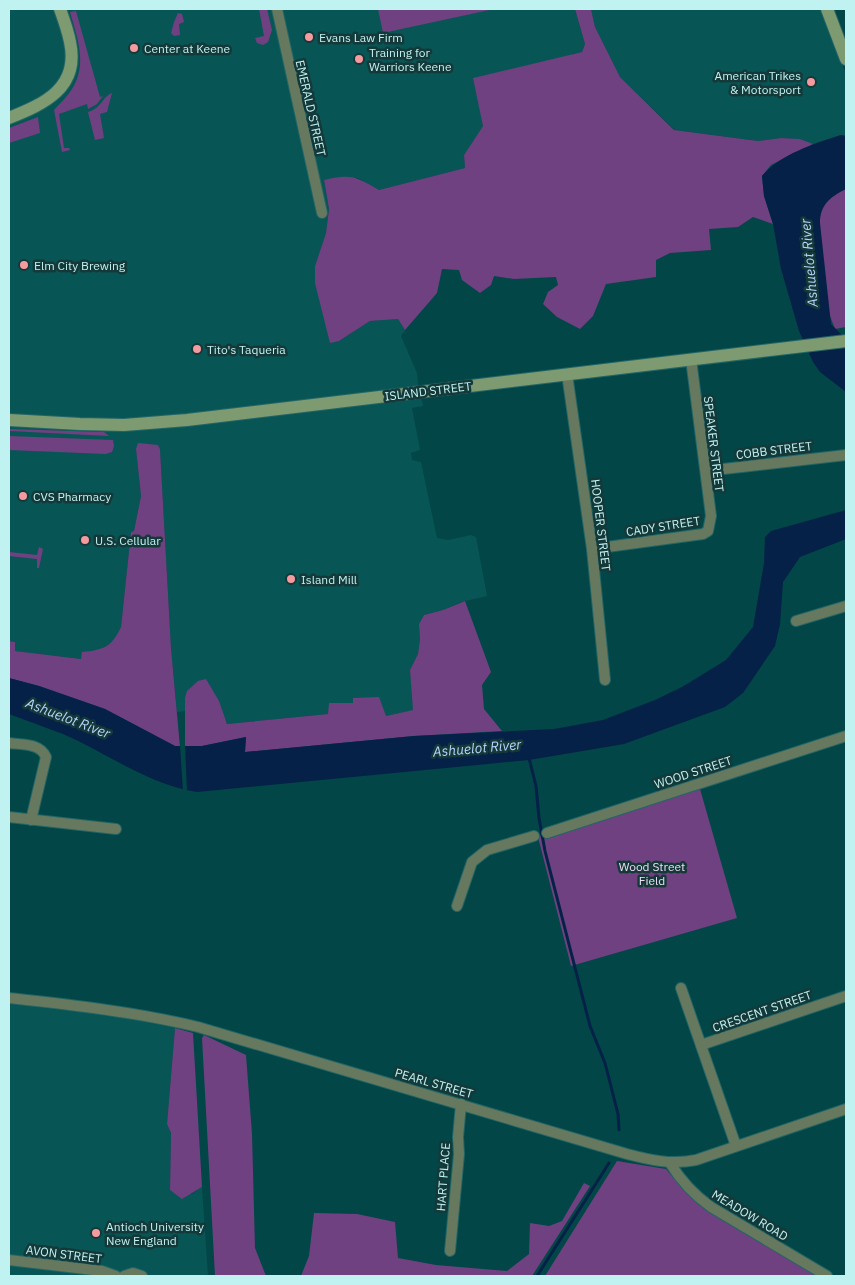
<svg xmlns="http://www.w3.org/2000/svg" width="855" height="1285" viewBox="0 0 855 1285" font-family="'IBM Plex Sans',sans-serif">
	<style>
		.built { fill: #085556 }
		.green { fill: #6f4180 }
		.water { fill: #052147 }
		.pier { fill: #024647 }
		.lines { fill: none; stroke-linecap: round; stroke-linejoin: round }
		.stream { stroke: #052147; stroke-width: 3 }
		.street-casing { stroke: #246566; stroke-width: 12 }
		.secondary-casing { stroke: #246566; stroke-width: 14 }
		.street { stroke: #66795f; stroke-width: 10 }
		.secondary { stroke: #7d9a71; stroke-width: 12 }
		.poi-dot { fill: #f49b9f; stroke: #153839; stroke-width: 2 }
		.labels { text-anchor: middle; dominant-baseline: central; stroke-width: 5; stroke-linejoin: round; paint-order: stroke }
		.poi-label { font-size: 12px; fill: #c1f2f2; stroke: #153839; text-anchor: start }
		.street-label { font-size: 12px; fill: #c1f2f2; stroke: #153839 }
		.park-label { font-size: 12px; fill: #eddef3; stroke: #153839 }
		.water-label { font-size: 14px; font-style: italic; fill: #b6d3fb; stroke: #153839 }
	</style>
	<rect width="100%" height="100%" fill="#024647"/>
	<g class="built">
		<path d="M9,9H383H379L484,11L494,9H575L585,44L582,52L572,54L483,126L464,155L465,168L379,190L358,178L324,180L329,209L326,233L315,266L339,341L370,321L398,319L405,330L401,336L417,373L418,385L423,406L412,408L420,450L411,453L412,460L421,462L437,538L448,540L471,535L476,537L487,596L461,602L443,610L424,615L419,624L420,639L418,654L410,670L414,710L386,716L353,698L354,703L328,714L227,724L226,720L185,698L186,711L177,712L171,648L160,449L158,445L136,449L141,496L134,531L131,532L121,627L116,639L100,650L83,652L82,659L14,651L15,642L9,641Z"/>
		<path d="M591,9H820L846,74V136L841,135L813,144L800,139L781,138L758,141L675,130L620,77L595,27Z"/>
		<path d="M9,1004L114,1016L175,1028L167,1124L171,1133L170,1190L192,1194L202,1187L208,1276H9Z"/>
	</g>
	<g class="green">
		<path d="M259,9H267L272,30L268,42L263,45L257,43L255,38L264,36Z"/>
		<path d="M378,9H494L383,33Z"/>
		<path d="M575,9H591L595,27L620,77L674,130L758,141L781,138L800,139L813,144L771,165L762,176L764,196L773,224L753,217L738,227L709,229L711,250L670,253L656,260V277L606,284L593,316L580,329L557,317L543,304L548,292L558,285L556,277L514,279L494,276L491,285L480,293L462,280L459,270L442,269L437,293L405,330L398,319L370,321L339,341L330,343L315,283V266L326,233L329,209L324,180C351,174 355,176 379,190L465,168L464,155L483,126L473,78L582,52L585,44Z"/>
		<path d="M76,11L100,97L103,96L97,104L88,109L87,104L59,114L64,148H69L70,150L62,152L54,110C60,103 67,97 72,89C88,65 77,37 70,12Z"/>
		<path d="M178,13L182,14L184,22L179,24L180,35L174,36L171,33L174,22Z"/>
		<path d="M112,93L107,112L100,114L104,138L95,140L88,112C102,108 102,97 112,93Z"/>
		<path d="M38,117L40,133L9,143V128Z"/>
		<path d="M846,183V327L835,329L828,311L813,208Z"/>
		<path d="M9,429L104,432L109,436L9,431Z"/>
		<path d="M9,436L113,440L114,446L112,452L106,454L9,450Z"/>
		<path d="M138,443L158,445L160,449L171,648L180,747L175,746L105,709L39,686L9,678V641L15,642V651L81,659L82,652C103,650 112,647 121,627L131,532L134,531L141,496L136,449Z"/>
		<path d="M39,547L43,549L39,568H37V559L9,556V552L37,555Z"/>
		<path d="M465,601L491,672L482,685L484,709L502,731L414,736L245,752L246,737L202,746L185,747V698L187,691L198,681L206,679L219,701L227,724L328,714L329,703H353V698L379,697L386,716L413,710L410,670L418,654L420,639L419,624L424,615L443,610Z"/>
		<path d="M700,789L737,918L571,966L538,837Z"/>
		<path d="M175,1028L193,1033L202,1187L182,1199L170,1190L171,1133L167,1124Z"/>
		<path d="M204,1035L246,1055L252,1134L255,1248L266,1276H215L202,1038Z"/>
		<path d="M617,1161L666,1169L682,1188L703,1208L817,1276H545Z"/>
		<path d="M584,1183L590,1186L532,1276H301L309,1256L314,1213L357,1214L395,1222L398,1258L436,1265L507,1271L529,1254L530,1223L549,1226L562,1221Z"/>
	</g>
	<g class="water">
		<path d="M841,135L846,136V189C830,197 820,205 820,223L831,324L846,339V392L820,372L813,362L799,331L781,269L773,224L764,196L762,176C781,154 813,144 841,135Z"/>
		<path d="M846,510V539L800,557L783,582L780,624L775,646L743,693L725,707L624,744L529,760L197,792C149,785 107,753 63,734C45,727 27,721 9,714V678L39,686L105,709L175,746H202L246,737L245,752L414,736L554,729L603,720L655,700L682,687L726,660L753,627L764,563L765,537L771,531Z"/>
	</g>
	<path class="pier" d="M185,744L187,792H183L180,745Z"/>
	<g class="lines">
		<g class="stream">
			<path d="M529,758L536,786L539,818L545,851L590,1026L605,1063L618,1114L619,1130"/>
			<path d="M537,1276L609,1163"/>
		</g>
		<defs>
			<g id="street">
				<path d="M277,9L322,213"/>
				<path d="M567,374L592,549L605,680"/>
				<path d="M706,471L846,455"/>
				<path d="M592,549L703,534L708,531L711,516L691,359"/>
				<path d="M796,621L846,606"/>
				<path d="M9,743C23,745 40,743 46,757L31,820"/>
				<path d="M9,817L116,829"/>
				<path d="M547,833L846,736"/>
				<path d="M457,906L472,862L487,850L534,836"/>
				<path d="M681,988L736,1146"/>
				<path d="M9,998C72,1005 136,1012 198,1027L627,1154C650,1160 671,1165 696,1160L846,1109"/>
				<path d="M701,1045L846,996"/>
				<path d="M670,1163C681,1181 694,1195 711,1207L827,1276"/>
				<path d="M450,1251L459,1154L458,1137L461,1104"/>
				<path d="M9,1260L102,1271L116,1276"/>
				<path d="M124,1276L133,1273L142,1276"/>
			</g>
			<g id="secondary">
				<path d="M827,9L846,59"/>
				<path d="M9,118C44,104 80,88 70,42C68,31 64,20 60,9"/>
				<path d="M9,420L80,424L124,425L187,420L846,341"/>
			</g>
		</defs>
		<use href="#street" class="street-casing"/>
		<use href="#secondary" class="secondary-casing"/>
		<use href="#street" class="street"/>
		<use href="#secondary" class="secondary"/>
	</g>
	<g class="poi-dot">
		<circle cx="309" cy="37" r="5"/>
		<circle cx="134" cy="48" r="5"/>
		<circle cx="359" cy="59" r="5"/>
		<circle cx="811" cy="82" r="5"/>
		<circle cx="24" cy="265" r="5"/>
		<circle cx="197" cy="349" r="5"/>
		<circle cx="23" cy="496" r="5"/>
		<circle cx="85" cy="540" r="5"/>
		<circle cx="291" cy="579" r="5"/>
		<circle cx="96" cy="1233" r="5"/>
	</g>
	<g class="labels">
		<g class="poi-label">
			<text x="319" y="37">Evans Law Firm</text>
			<text x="144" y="48">Center at Keene</text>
			<text x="369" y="52">Training for<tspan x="369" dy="14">Warriors Keene</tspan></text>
			<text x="801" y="75" text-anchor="end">American Trikes<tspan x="801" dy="14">&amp; Motorsport</tspan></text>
			<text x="34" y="265">Elm City Brewing</text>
			<text x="207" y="349">Tito's Taqueria</text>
			<text x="33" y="496">CVS Pharmacy</text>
			<text x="95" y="540">U.S. Cellular</text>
			<text x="301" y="579">Island Mill</text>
			<text x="106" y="1226">Antioch University<tspan x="106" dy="14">New England</tspan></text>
		</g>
		<g class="street-label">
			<text transform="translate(311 108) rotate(77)">EMERALD STREET</text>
			<text transform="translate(428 391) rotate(-7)">ISLAND STREET</text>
			<text transform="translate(714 444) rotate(83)">SPEAKER STREET</text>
			<text transform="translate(774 450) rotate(-7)">COBB STREET</text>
			<text transform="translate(601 525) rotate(83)">HOOPER STREET</text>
			<text transform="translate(663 526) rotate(-9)">CADY STREET</text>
			<text transform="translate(693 772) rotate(-18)">WOOD STREET</text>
			<text transform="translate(762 1011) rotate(-19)">CRESCENT STREET</text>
			<text transform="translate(434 1083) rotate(16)">PEARL STREET</text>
			<text transform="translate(443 1177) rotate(-86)">HART PLACE</text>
			<text transform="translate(750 1215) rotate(31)">MEADOW ROAD</text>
			<text transform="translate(64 1254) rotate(7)">AVON STREET</text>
		</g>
		<g class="park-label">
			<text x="652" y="866">Wood Street<tspan x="652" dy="14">Field</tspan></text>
		</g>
		<g class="water-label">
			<text transform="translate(809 263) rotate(-95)">Ashuelot River</text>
			<text transform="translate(68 718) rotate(21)">Ashuelot River</text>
			<text transform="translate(477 748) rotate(-5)">Ashuelot River</text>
		</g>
	</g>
	<rect width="855" height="1285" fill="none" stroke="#c1f2f2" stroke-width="20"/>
</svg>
